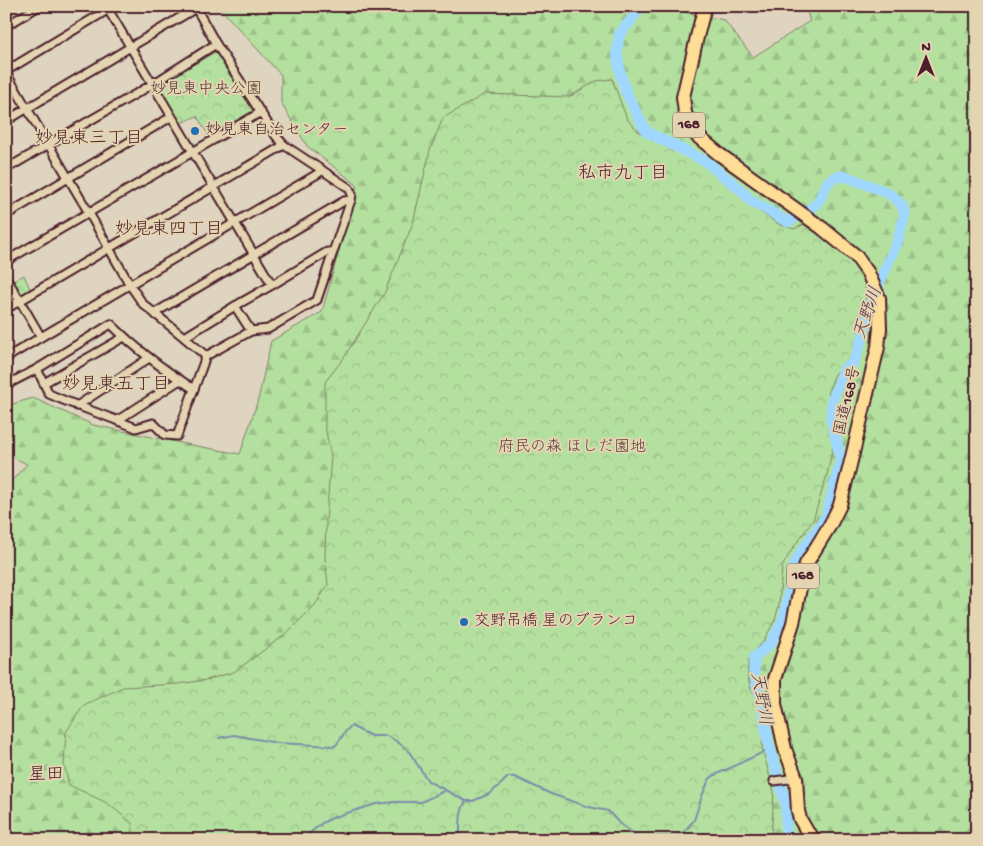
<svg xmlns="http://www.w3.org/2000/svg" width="983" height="846" viewBox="0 0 983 846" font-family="'Gochi Hand','Klee One',sans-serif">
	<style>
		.forest { fill: url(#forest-firs); stroke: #7e8065 }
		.park { fill: url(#park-crowns); stroke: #7e8065 }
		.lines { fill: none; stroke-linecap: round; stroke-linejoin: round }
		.stream { stroke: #7d8daa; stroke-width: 2 }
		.river { stroke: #9fd7ff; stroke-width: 11 }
		.street-casing { stroke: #4a1f2b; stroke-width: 11 }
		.highway-casing { stroke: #4a1f2b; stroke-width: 16 }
		.street { stroke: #e5d4b1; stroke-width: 7 }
		.highway { stroke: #fedd96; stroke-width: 12 }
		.poi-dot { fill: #1f6fb2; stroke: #e5d4b1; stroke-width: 2 }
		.labels { text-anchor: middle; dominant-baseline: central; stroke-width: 4; stroke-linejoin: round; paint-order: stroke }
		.shield { fill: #e5d4b1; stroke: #785553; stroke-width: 1 }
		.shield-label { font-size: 15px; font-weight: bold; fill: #4a1f2b }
		.park-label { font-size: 16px; fill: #5a3c3c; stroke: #e5d4b1 }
		.poi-label { font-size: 16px; fill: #4a1f2b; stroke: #e5d4b1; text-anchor: start }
		.street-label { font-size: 16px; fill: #4a1f2b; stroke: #e5d4b1 }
		.neighbourhood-label { font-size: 18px; fill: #4a1f2b; stroke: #e5d4b1 }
		.water-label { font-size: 18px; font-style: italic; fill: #573b4b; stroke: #e5d4b1 }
	</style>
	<defs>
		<pattern id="forest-firs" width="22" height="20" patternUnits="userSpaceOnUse" patternTransform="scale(1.25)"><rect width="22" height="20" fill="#b3e09f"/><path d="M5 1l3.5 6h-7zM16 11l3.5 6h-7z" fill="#9bc089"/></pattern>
		<pattern id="park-crowns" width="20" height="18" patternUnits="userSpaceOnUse" patternTransform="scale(1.25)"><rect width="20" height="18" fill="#b3e09f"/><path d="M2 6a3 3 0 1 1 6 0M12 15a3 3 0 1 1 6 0" fill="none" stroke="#9bc089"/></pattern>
	</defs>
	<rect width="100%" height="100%" fill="#ded4c0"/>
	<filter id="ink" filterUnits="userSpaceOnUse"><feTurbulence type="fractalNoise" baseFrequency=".02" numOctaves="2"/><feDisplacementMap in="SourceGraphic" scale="10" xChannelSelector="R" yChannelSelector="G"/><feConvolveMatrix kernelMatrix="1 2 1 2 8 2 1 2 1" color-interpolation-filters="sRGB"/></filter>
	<g filter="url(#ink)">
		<path class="forest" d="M218,6H661L673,10L724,20L753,57L810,21L805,6H977V840H6V487L27,464L6,454V406L33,398L93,425L186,444L240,454L258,400L271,341L322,312L357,185L307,146L281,103V75Z"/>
		<g class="park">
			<path d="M215,52L253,111L209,136L197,116L181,123L158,85Z"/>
			<path d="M612,79L627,119L638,131L706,167L756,209L780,225L794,229L807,223L851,260L862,274L869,287L859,322V341L849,360L835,374L829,389L828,402L829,428L833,446L827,475L813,520L791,551L782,567L779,605L775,620L763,642L752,654L748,661V677L751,690L758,699L763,728L762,748L774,792L771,840H134L132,823L107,803L69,785L64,764L66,732L84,705L123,687L178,684L206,680L234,672L286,634L315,605L328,585L325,558L326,522L331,456L325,427V382L343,359L385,292L413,223L430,150L443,118L485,94L569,97L596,81Z"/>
			<path d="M24,275L30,289L20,295L12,282Z"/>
		</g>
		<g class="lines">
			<g class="stream">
				<path d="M219,738L234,735L277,743L335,746C341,740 344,731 351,726L371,736H387L396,741L408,750L428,781L466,801H473L489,794L499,786L508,777H515L551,794L589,807L608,811L618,822L638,837L675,836L684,832L694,820L702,796L709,780L713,776L770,749"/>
				<path d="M304,840L311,832L322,823L334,817L376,804L395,802H421L444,791"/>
				<path d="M460,840C460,827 459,812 466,801"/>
			</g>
			<path class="river" d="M642,6L619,35L617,53L620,72L626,92L639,118L647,132L705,161L741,190L750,200L788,222L813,207L820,199L823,191L828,182L836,177L845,176L886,192L895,198L902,206L905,214L898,240L870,304L863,336L854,362L844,369L832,401L831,418L841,461L826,517L799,555L793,569L784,618L771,643L754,658V674L762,703L768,742L786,804V840"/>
			<defs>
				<g id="street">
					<path d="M106,6L272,285L327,252H333L351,200L352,194L349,188L284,145L276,136L216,44L196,8"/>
					<path d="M6,26L39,6"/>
					<path d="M6,71L114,6"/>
					<path d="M6,73L89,213L130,285L143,304L185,338"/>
					<path d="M6,121L196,8V6"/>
					<path d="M6,169L153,84L216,44"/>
					<path d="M6,215L171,117"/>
					<path d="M6,261L261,112"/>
					<path d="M6,277L41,337L319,173L321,169"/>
					<path d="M6,309L284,145"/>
					<path d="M156,315L158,311L344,201L351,200"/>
					<path d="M251,331L235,306L272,285"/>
					<path d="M206,356L185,338L188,335L235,306"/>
					<path d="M6,358L41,337"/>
					<path d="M37,369L111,324C136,349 164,370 194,389"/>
					<path d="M44,383L124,337"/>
					<path d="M6,385L37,369L49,394C78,407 108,416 136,428L153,423L165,435L177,436L206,356L251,331L268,329L317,300L333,252"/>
					<path d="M77,406L149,358"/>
					<path d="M118,420L180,380"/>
					<path d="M774,781L796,778"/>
				</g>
				<path id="highway" d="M705,6L698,33L683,97L685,113L692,130L696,135L719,154L822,228L856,256L868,273L879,298L880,328L878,347L853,453L840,505L830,525L806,564L802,578L793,623L775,679V704L780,726L785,749L796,778L798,811L800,819L808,833L816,840"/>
			</defs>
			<use href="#street" class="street-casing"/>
			<use href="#highway" class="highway-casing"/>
			<use href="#street" class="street"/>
			<use href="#highway" class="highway"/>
		</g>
	</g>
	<g class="poi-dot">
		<circle cx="195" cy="131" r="5"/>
		<circle cx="464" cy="622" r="5"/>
	</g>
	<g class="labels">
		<g class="shield">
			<rect x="673" y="112.5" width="32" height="25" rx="4"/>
			<rect x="787" y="563.5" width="32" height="25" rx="4"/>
		</g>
		<g class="shield-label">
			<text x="689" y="125">168</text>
			<text x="803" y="576">168</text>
		</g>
		<g class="park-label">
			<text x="206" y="90">妙見東中央公園</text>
			<text x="572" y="448">府民の森 ほしだ園地</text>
		</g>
		<g class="poi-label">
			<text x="205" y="131">妙見東自治センター</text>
			<text x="474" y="622">交野吊橋 星のブランコ</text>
		</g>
		<g class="street-label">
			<text transform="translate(849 401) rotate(-77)">国道168号</text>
		</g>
		<g class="neighbourhood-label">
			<text x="89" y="139">妙見東三丁目</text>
			<text x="623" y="174">私市九丁目</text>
			<text x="169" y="230">妙見東四丁目</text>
			<text x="116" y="385">妙見東五丁目</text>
			<text x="46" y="775">星田</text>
		</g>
		<g class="water-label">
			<text transform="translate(869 313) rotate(-71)">天野川</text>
			<text transform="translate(760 699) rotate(80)">天野川</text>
		</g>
	</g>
	<rect width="983" height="846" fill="none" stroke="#e5d4b1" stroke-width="25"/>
	<rect x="12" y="12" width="958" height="821" fill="none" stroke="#4a1f2b" stroke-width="2" filter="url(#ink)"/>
	<g transform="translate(926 58)" stroke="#e5d4b1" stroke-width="4" paint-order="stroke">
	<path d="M0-4L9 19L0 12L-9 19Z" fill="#4a1f2b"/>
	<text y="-8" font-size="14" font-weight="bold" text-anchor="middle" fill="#4a1f2b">N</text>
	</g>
</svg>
